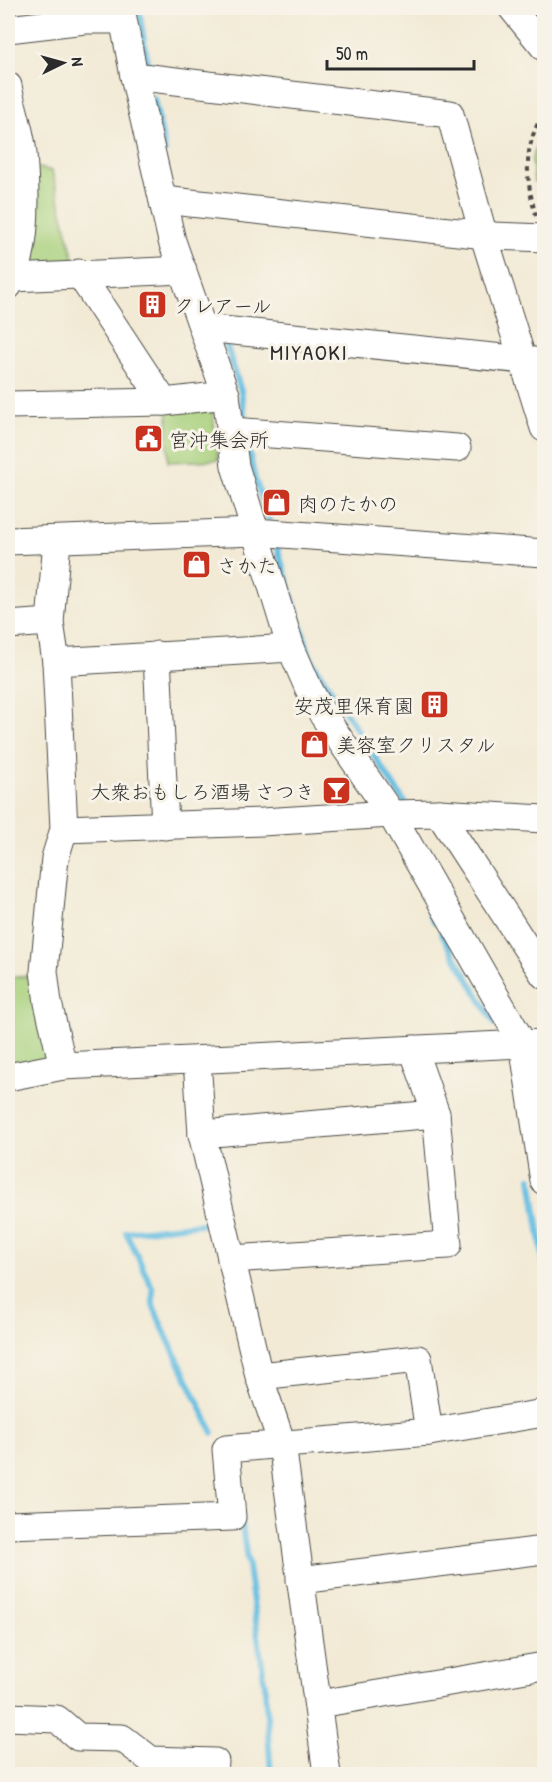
<svg xmlns="http://www.w3.org/2000/svg" width="552" height="1782" viewBox="0 0 552 1782" font-family="'Patrick Hand','Klee One',sans-serif">
	<style>
		.green { fill: #a7d07b; stroke: #697e53; stroke-width: 1.5 }
		.lines { fill: none; stroke-linecap: round; stroke-linejoin: round }
		.stream { stroke: #64bee2; stroke-width: 6 }
		.minor-casing { stroke: #494844; stroke-width: 29 }
		.path { stroke: #494844; stroke-width: 4; stroke-dasharray: 4.5 4.5; stroke-linecap: butt }
		.minor { stroke: #fff; stroke-width: 27 }
		.rail-casing { stroke: #2b2b2b; stroke-width: 7 }
		.rail { stroke: #f7f3e8; stroke-width: 4.5; stroke-dasharray: 14; stroke-linecap: butt }
		.labels { text-anchor: middle; dominant-baseline: central; stroke-width: 6; stroke-linejoin: round; paint-order: stroke }
		.poi-label { font-size: 20px; fill: #2b2b2b; stroke: #f7f3e8; text-anchor: start }
		.quarter-label { font-size: 22px; letter-spacing: 1.5px; fill: #2b2b2b; stroke: #f7f3e8 }
	</style>
	<rect width="100%" height="100%" fill="#f7f3e8"/>
	<filter id="ink" filterUnits="userSpaceOnUse"><feTurbulence type="fractalNoise" baseFrequency=".0167" numOctaves="2"/><feDisplacementMap in="SourceGraphic" scale="12" xChannelSelector="R" yChannelSelector="G"/><feConvolveMatrix kernelMatrix="1 2 1 2 8 2 1 2 1" color-interpolation-filters="sRGB"/></filter>
	<filter id="wash" filterUnits="userSpaceOnUse"><feTurbulence type="fractalNoise" baseFrequency=".008" numOctaves="4" result="noise"/><feDisplacementMap in="SourceGraphic" scale="24" xChannelSelector="R" yChannelSelector="G"/><feGaussianBlur stdDeviation="1.35" result="paint"/><feColorMatrix in="noise" values="0 0 0 0 0 0 0 0 0 0 0 0 0 0 0 0 0 1.4 0 .05"/><feComposite in="paint" operator="in"/></filter>
	<g filter="url(#wash)">
		<rect width="100%" height="100%" fill="#f2ead5"/>
		<g class="green">
			<path d="M544,124V182H534L532,159Z"/>
			<path d="M34,167L52,171L76,268L32,271Z"/>
			<path d="M212,405L218,460L168,462V408Z"/>
			<path d="M36,975L53,1058L8,1067V978Z"/>
		</g>
		<g class="lines">
			<g class="stream">
				<path d="M139,10L148,66"/>
				<path d="M154,99L165,151"/>
				<path d="M226,343L241,391L245,419"/>
				<path d="M248,448L255,479L269,519"/>
				<path d="M276,544L311,659L405,803"/>
				<path d="M430,915L435,922"/>
				<path d="M441,933L495,1024"/>
				<path d="M531,1178L544,1264"/>
				<path d="M209,1217L210,1223L126,1232L153,1289V1305L164,1331L213,1433"/>
				<path d="M241,1518L265,1686L271,1774"/>
			</g>
		</g>
	</g>
	<g filter="url(#ink)">
		<g class="lines">
			<defs>
				<g id="minor">
					<path d="M121,8L134,76L172,241L226,395L235,466L291,648L308,687L323,715L391,814L523,1044L544,1181"/>
					<path d="M512,8L544,47"/>
					<path d="M8,29L85,20H122"/>
					<path d="M134,76L450,114L483,233L544,428"/>
					<path d="M8,86C12,108 21,131 23,154C26,191 29,255 8,286"/>
					<path d="M163,200L495,236L544,238"/>
					<path d="M79,273L164,402"/>
					<path d="M13,278L183,270"/>
					<path d="M203,328L544,362"/>
					<path d="M8,405L164,402L226,395"/>
					<path d="M232,431L457,448"/>
					<path d="M8,541L255,532L544,553"/>
					<path d="M57,541L50,622L56,662L64,829L55,858L44,971L48,1003L63,1066"/>
					<path d="M8,625L50,622"/>
					<path d="M157,655L165,826"/>
					<path d="M56,662L291,648"/>
					<path d="M439,813L544,975"/>
					<path d="M64,829L262,822L391,814L439,813L544,819"/>
					<path d="M197,1060L202,1134L259,1376L282,1444L327,1774"/>
					<path d="M8,1077L63,1066L544,1043"/>
					<path d="M202,1134L436,1114"/>
					<path d="M231,1259L448,1245L436,1114L413,1049"/>
					<path d="M259,1376L418,1359L429,1432"/>
					<path d="M8,1525L232,1517L226,1449L429,1432L544,1413"/>
					<path d="M300,1580L544,1550"/>
					<path d="M319,1704L544,1666"/>
					<path d="M8,1717L57,1719L78,1737L122,1738L151,1760L215,1762"/>
				</g>
			</defs>
			<use href="#minor" class="minor-casing"/>
			<path class="path" d="M536,216C525,177 523,147 544,112"/>
			<use href="#minor" class="minor"/>
			<defs>
				<path id="rail" d="M533,8L544,22"/>
			</defs>
			<use href="#rail" class="rail-casing"/>
			<use href="#rail" class="rail"/>
		</g>
	</g>
	<defs>
		<symbol id="building-square" viewBox="-11 -11 22 22"><rect x="-9" y="-9" width="18" height="18" rx="4" fill="#c8321e" stroke="#f7f3e8"/><path d="M-4-6H4V6H1V3H-1V6H-4ZM-2.5-4.3h1.7v1.8h-1.7ZM.8-4.3h1.7v1.8H.8ZM-2.5-1h1.7V.8h-1.7ZM.8-1h1.7V.8H.8Z" fill="#fff"/></symbol>
		<symbol id="civic-square" viewBox="-11 -11 22 22"><rect x="-9" y="-9" width="18" height="18" rx="4" fill="#c8321e" stroke="#f7f3e8"/><path d="M-.6-6.5H3V-4.5H.6V-3L4-1V1h2V6H-6V1h2V-1L-.6-3ZM-1.2 2.5V6h2.4V2.5Z" fill="#fff"/></symbol>
		<symbol id="shop-square" viewBox="-11 -11 22 22"><rect x="-9" y="-9" width="18" height="18" rx="4" fill="#c8321e" stroke="#f7f3e8"/><path d="M-5-2.5h2.3a2.7 3.5 0 0 1 5.4 0H5L5.5 6h-11ZM-1.5-2.5h3a1.5 2.3 0 0 0-3 0Z" fill="#fff"/></symbol>
		<symbol id="bar-square" viewBox="-11 -11 22 22"><rect x="-9" y="-9" width="18" height="18" rx="4" fill="#c8321e" stroke="#f7f3e8"/><path d="M-6-5H6L.8 .8V4.5H3.5V6h-7V4.5H-.8V.8Z" fill="#fff"/></symbol>
	</defs>
	<g fill-rule="evenodd">
		<use href="#building-square" x="136" y="288" width="33" height="33"/>
		<use href="#civic-square" x="132" y="422" width="33" height="33"/>
		<use href="#shop-square" x="260" y="486" width="33" height="33"/>
		<use href="#shop-square" x="180" y="548" width="33" height="33"/>
		<use href="#building-square" x="418" y="688" width="33" height="33"/>
		<use href="#shop-square" x="298" y="728" width="33" height="33"/>
		<use href="#bar-square" x="320" y="774" width="33" height="33"/>
	</g>
	<g class="labels">
		<g class="poi-label">
			<text x="174" y="305">クレアール</text>
			<text x="169" y="439">宮沖集会所</text>
			<text x="298" y="503">肉のたかの</text>
			<text x="217" y="565">さかた</text>
			<text x="414" y="705" text-anchor="end">安茂里保育園</text>
			<text x="336" y="744">美容室クリスタル</text>
			<text x="315" y="791" text-anchor="end">大衆おもしろ酒場 さつき</text>
		</g>
		<g class="quarter-label">
			<text x="309" y="352">MIYAOKI</text>
		</g>
	</g>
	<rect width="552" height="1782" fill="none" stroke="#f7f3e8" stroke-width="30"/>
	<g transform="translate(63 63) rotate(85)" stroke="#f7f3e8" stroke-width="4.5" paint-order="stroke">
	<path d="M0-4.5L10 22L0 15L-10 22Z" fill="#2b2b2b"/>
	<text y="-9" font-size="16" font-weight="bold" text-anchor="middle" fill="#2b2b2b">N</text>
	</g>
	<path d="M327 60v9h147v-9" fill="none" stroke="#2b2b2b" stroke-width="3"/>
	<text x="336" y="60" font-size="18" fill="#2b2b2b" stroke="#f7f3e8" stroke-width="4.5" paint-order="stroke">50 m</text>
</svg>
